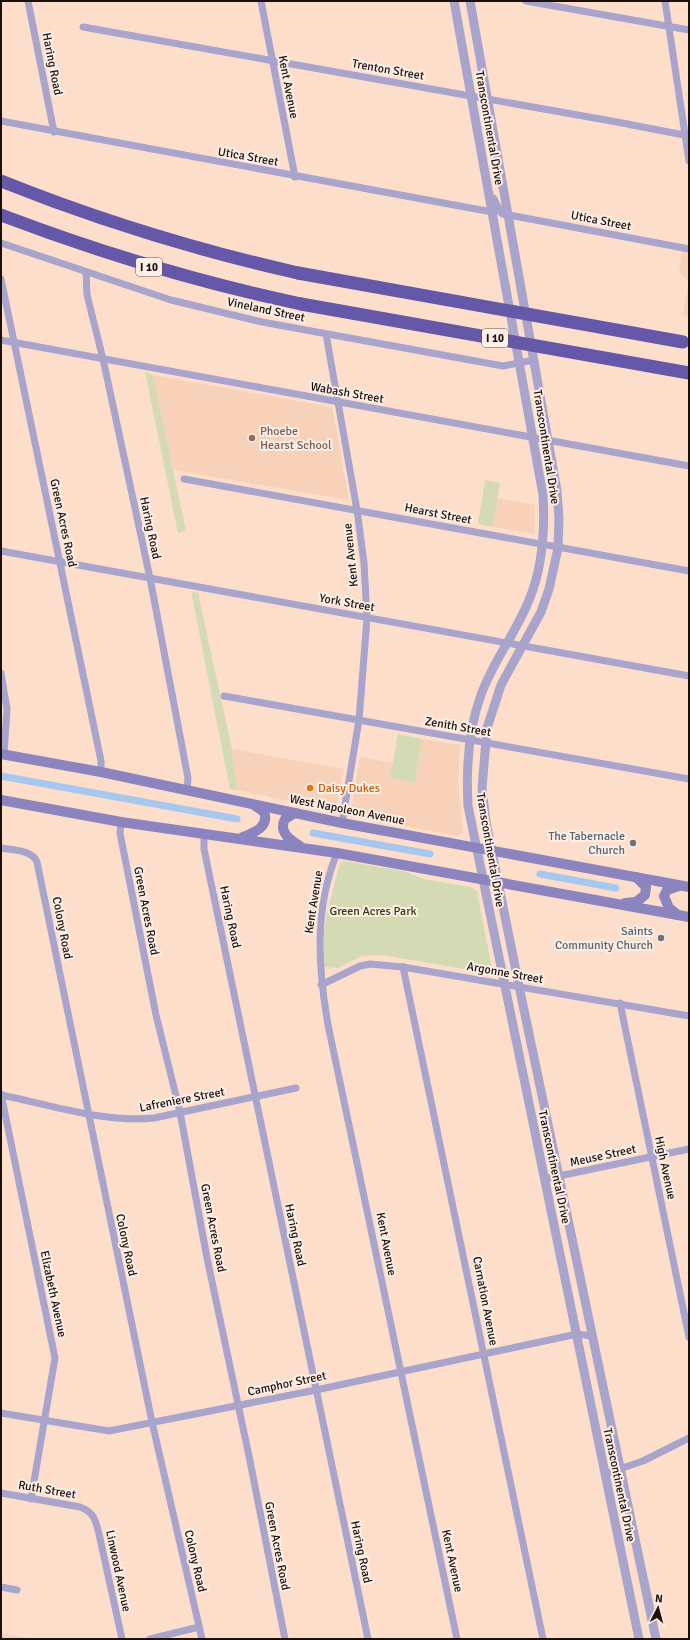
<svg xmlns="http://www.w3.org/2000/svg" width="690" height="1640" viewBox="0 0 690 1640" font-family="Signika,sans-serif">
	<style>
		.built { fill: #f7d2b9 }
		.green { fill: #d4dab4 }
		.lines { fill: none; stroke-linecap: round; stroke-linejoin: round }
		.canal { stroke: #a6c7ee; stroke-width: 7 }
		.minor { stroke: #a8a4cc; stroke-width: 7 }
		.tertiary { stroke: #a8a4cc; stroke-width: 9 }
		.secondary { stroke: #8b84be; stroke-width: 10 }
		.motorway { stroke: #6658a9; stroke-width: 13 }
		.motorway-bridge { stroke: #6658a9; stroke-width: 13 }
		.education-dot { fill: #8d6e63; stroke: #fcefe7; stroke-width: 1.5 }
		.food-dot { fill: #e8710a; stroke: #fcefe7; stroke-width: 1.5 }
		.worship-dot { fill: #6b7280; stroke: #fcefe7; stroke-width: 1.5 }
		.labels { text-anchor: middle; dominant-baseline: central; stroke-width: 4; stroke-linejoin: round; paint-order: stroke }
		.shield { fill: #fcefe7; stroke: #5e534c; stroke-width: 1 }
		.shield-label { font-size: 11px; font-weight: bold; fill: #1b100a }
		.street-label { font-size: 12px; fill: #1b100a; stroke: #fcefe7 }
		.education-label { font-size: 12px; fill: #785e54; stroke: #fcefe7; text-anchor: start }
		.food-label { font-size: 12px; fill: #c56008; stroke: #fcefe7; text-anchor: start }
		.worship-label { font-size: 12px; fill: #5b616d; stroke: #fcefe7; text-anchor: end }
		.park-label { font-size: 12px; fill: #323611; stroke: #fcefe7 }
	</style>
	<rect width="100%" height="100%" fill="#fddeca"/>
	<g class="built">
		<path d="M682,250L689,252V316L683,315L689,282L679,272Z"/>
		<path d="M153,375L332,407L349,500L173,470Z"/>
		<path d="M498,498L535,505V534L493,527Z"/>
		<path d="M422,739L460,745L458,779L463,832L458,836L350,816L360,757L393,763L390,778L415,783Z"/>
		<path d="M232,749L344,769L336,811L237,790Z"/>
		<path d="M1,1633L34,1639H1Z"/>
	</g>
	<g class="green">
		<path d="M145,372L153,375L186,531L178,533Z"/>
		<path d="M485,480L500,483L493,527L478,524Z"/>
		<path d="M191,591L198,593L232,749L237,790L230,789Z"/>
		<path d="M398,734L422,739L415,783L390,778Z"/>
		<path d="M343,861L403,871L424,879L471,887L477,891L493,974L382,955L361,956L338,968L324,967V931L327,913L340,863Z"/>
	</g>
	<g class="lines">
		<g class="canal">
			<path d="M1,776L237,819"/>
			<path d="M313,833L430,854"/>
			<path d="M540,874L616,888"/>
		</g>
		<g class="minor">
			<path d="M28,1L54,132"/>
			<path d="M261,1L295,177"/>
			<path d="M526,1L689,30"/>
			<path d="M665,1L689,161"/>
			<path d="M83,27L617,122L689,136"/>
			<path d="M1,121L492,212"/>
			<path d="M509,215L689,249"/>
			<path d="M1,243L171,300L262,322L503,366L534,360"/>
			<path d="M86,272L87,295L103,359L150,578L188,778L187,790"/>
			<path d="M1,279L101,761V772"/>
			<path d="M326,334L357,510L364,563L367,618L359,720L342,823"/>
			<path d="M1,340L689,466"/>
			<path d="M184,479L689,571"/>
			<path d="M1,551L689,676"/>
			<path d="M1,673L7,709L4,754"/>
			<path d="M224,696L689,779"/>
			<path d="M121,822L120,833L156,1015L180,1112L207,1258L249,1456L285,1639"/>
			<path d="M204,834V849L368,1639"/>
			<path d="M1,848C12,850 33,850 37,862L152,1422L202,1639"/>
			<path d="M337,853C314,909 318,967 328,1025L457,1639"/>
			<path d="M403,967L543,1639"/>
			<path d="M321,985L360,966L370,964L403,967L689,1016"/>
			<path d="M620,1003L689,1337"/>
			<path d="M1,1094L55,1358L31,1499"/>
			<path d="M1,1095C51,1105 103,1123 154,1118L296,1088"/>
			<path d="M544,1179L689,1149"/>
			<path d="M1,1413L109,1431L316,1390L577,1334L592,1336"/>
			<path d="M605,1474L643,1461L689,1438"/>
			<path d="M1,1493L80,1507C94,1512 96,1521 99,1534L122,1639"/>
			<path d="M1,1587L17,1590"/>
			<path d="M150,1639L199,1627"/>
		</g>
		<g class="tertiary">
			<path d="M454,1L543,495C545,530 543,567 529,600C516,633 493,661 481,695C468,730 466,769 468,806L639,1639"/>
			<path d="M470,1L557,491L559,518L558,548L549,589L541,612L501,685L487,728L482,789L486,822L519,986L656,1639"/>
			<path d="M493,199C497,208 499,213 509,215"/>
		</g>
		<g class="secondary">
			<path d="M1,754L101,772L342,823L689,887"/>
			<path d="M1,800L121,822L337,853L689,917"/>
			<path d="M295,813L285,819C278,832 290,840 300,846"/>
			<path d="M241,838C252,833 270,828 264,812L254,805"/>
			<path d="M625,903L636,902L645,895L646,887L636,877"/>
			<path d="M678,915L669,908L664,896L667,890L679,886"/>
		</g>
		<g class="motorway">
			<path d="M1,181C98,220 196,250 298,273"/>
			<path d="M1,215C101,253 197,282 301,304"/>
		</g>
		<g class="motorway-bridge">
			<path d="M298,273L683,342"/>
			<path d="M301,304L689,373"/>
		</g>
	</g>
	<circle class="education-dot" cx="252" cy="438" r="4"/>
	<circle class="food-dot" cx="310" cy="788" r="4"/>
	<g class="worship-dot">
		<circle cx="633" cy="843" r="4"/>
		<circle cx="661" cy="938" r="4"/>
	</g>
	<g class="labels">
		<g class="shield">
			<rect x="136" y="258" width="26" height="18" rx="3"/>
			<rect x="482" y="329" width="26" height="18" rx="3"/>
		</g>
		<g class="shield-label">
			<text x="149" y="267">I 10</text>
			<text x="495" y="338">I 10</text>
		</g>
		<g class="street-label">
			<text transform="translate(52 64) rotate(79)">Haring Road</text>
			<text transform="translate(388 70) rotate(10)">Trenton Street</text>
			<text transform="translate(288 87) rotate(79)">Kent Avenue</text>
			<text transform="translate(489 128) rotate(80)">Transcontinental Drive</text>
			<text transform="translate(248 157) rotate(10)">Utica Street</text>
			<text transform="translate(601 221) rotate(11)">Utica Street</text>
			<text transform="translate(266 310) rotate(12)">Vineland Street</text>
			<text transform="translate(347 393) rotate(10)">Wabash Street</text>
			<text transform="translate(546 447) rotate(81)">Transcontinental Drive</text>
			<text transform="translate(438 514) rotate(11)">Hearst Street</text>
			<text transform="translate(63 523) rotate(78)">Green Acres Road</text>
			<text transform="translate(150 528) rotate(78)">Haring Road</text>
			<text transform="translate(351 555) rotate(-96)">Kent Avenue</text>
			<text transform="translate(347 603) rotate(10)">York Street</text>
			<text transform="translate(458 727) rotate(10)">Zenith Street</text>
			<text transform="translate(347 810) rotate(11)">West Napoleon Avenue</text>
			<text transform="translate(490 850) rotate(80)">Transcontinental Drive</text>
			<text transform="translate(314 902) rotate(-81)">Kent Avenue</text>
			<text transform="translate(146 911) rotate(79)">Green Acres Road</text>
			<text transform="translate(230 917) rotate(78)">Haring Road</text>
			<text transform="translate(62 928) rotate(79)">Colony Road</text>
			<text transform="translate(505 973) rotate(10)">Argonne Street</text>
			<text transform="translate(182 1100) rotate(-11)">Lafreniere Street</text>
			<text transform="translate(603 1156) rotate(-12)">Meuse Street</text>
			<text transform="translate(554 1167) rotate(78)">Transcontinental Drive</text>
			<text transform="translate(665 1168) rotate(78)">High Avenue</text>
			<text transform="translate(213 1228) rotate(79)">Green Acres Road</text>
			<text transform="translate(295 1235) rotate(78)">Haring Road</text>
			<text transform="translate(386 1244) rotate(79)">Kent Avenue</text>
			<text transform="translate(126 1245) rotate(78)">Colony Road</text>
			<text transform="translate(53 1294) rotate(78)">Elizabeth Avenue</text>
			<text transform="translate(485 1301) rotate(79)">Carnation Avenue</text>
			<text transform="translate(287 1384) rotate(-12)">Camphor Street</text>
			<text transform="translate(619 1485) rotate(78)">Transcontinental Drive</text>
			<text transform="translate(47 1490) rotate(10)">Ruth Street</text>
			<text transform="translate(277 1546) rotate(79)">Green Acres Road</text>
			<text transform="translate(361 1552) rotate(78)">Haring Road</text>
			<text transform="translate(195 1561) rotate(77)">Colony Road</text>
			<text transform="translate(452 1561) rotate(78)">Kent Avenue</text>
			<text transform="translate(118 1571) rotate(78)">Linwood Avenue</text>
		</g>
		<g class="education-label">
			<text x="260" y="431">Phoebe<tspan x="260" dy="14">Hearst School</tspan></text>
		</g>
		<g class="food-label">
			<text x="318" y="788">Daisy Dukes</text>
		</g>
		<g class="worship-label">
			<text x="625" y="836">The Tabernacle<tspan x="625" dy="14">Church</tspan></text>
			<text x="653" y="931">Saints<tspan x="653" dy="14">Community Church</tspan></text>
		</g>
		<g class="park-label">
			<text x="373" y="911">Green Acres Park</text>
		</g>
	</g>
	<rect width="690" height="1640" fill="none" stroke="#1b100a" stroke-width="4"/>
	<g transform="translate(658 1608) rotate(6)" stroke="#fcefe7" stroke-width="3" paint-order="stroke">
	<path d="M0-3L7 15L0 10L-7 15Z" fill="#1b100a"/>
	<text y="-6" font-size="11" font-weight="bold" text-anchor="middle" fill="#1b100a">N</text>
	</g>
</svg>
